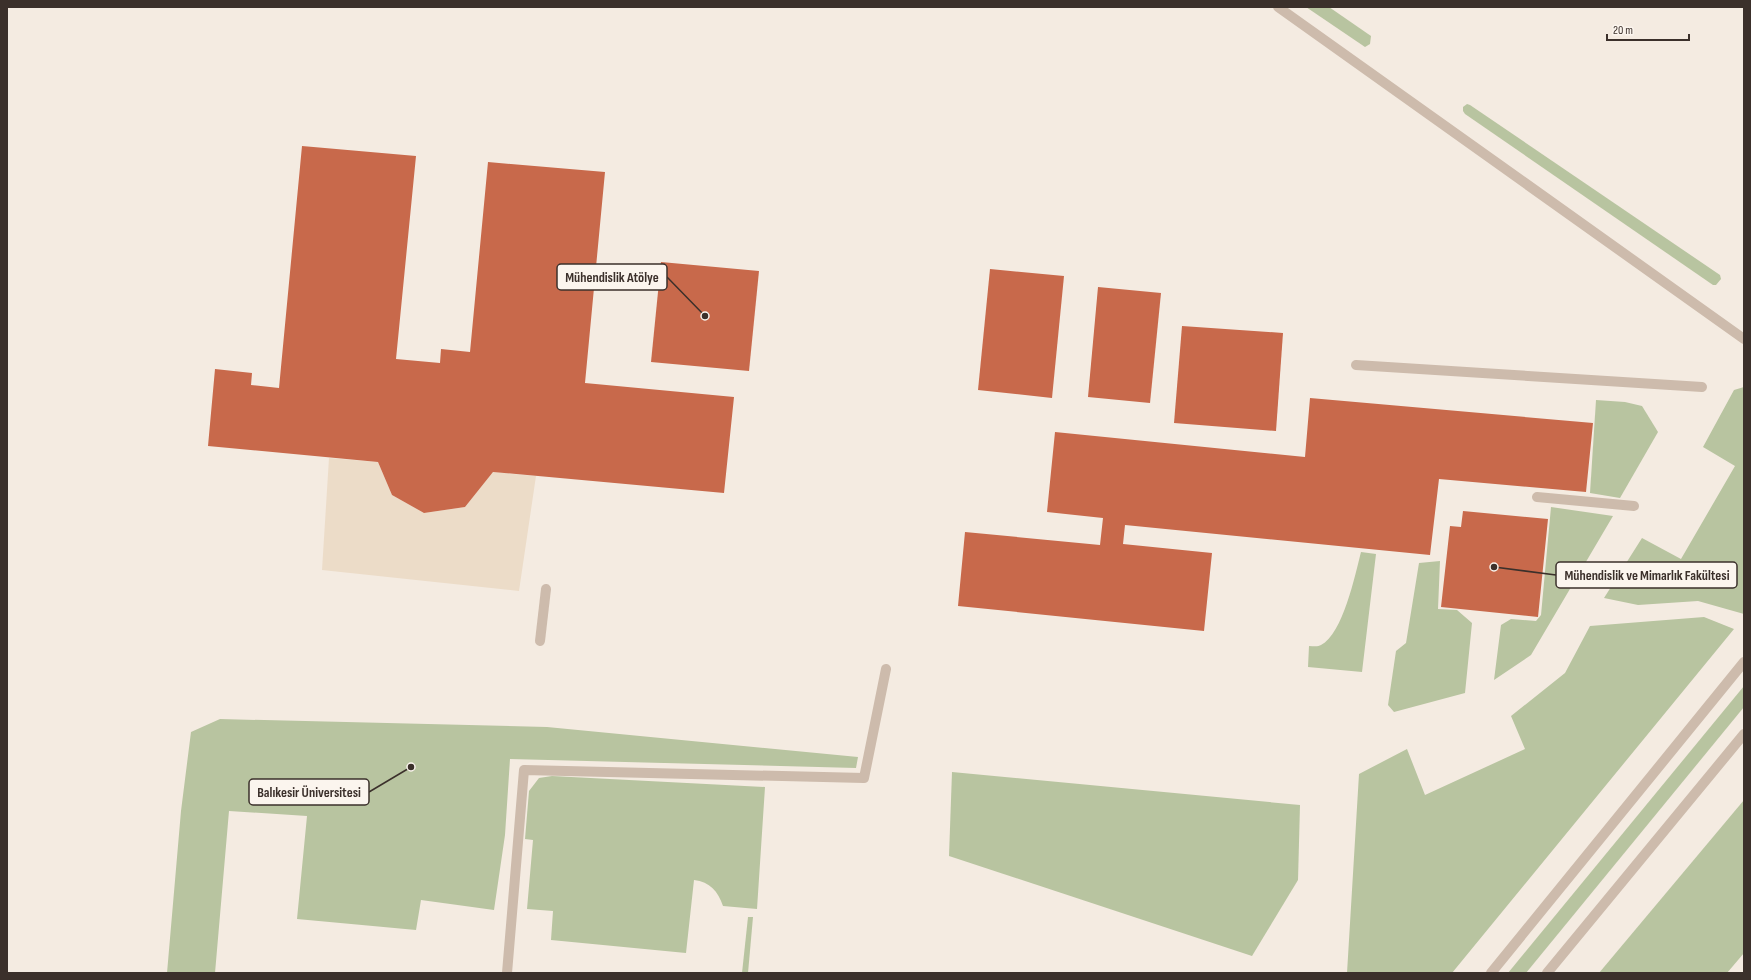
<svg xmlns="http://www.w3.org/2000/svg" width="1751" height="980" viewBox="0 0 1751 980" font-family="'Sofia Sans Condensed',sans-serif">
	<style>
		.green { fill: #b8c4a0 }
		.plaza { fill: #ecdcc8 }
		.building { fill: #c8694b }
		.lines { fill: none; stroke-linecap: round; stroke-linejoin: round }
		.minor { stroke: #cdbbac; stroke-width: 10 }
		.leader { fill: none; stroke: #3b302b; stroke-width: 1.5 }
		.callout-dot { fill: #3b302b; stroke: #fbf5ee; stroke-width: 1.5 }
		.callout { fill: #fbf5ee; stroke: #3b302b; stroke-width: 1.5 }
		.callout-label { font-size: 14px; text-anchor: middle; font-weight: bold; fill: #3b302b }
	</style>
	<rect width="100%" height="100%" fill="#f4ebe1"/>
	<g class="green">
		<path d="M1306,7H1329L1371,36L1370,44L1365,47Z"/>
		<path d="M1467,104L1470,105L1720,275L1721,279L1716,285H1713L1465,114L1463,111V107Z"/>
		<path d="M1744,387V614L1698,601L1638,605L1604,598L1642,538L1681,559L1735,466L1703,447L1734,390Z"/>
		<path d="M1596,400L1625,402L1642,406L1658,432L1620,498L1590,493Z"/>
		<path d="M1551,507L1613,516L1531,655L1494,680L1501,625L1511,619L1536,621L1541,615Z"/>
		<path d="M1361,552L1376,554L1362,672L1308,667L1309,646C1313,646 1318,647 1321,645C1343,634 1355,575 1361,552Z"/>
		<path d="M1440,561L1438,609L1457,610L1472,623L1465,693L1394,712L1388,705L1396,651L1406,643L1419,563Z"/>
		<path d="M1704,617L1734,629L1452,973H1347L1359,774L1407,749L1425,795L1525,749L1511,716L1565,673L1590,626Z"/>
		<path d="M1744,686V707L1526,973H1508Z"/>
		<path d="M220,719L547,727L858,757L856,768L510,759L505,835L494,910L421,900L416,930L297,919L307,816L229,811L215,973H167L181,811L191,732Z"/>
		<path d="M952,772L1300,805L1298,880L1252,956L949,856Z"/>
		<path d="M552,776L765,787L757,909L723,906C718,891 710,882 694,880L686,953L551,940L553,911L527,909L533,840L525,839L529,791L539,778Z"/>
		<path d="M1744,800V953L1727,973H1599Z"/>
		<path d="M748,917H753L748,973H742Z"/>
	</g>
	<path class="plaza" d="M329,458L378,462L392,495L424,513L465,507L493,472L536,476L519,591L322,570Z"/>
	<g class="building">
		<path d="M302,146L416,156L396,359L440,363L441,349L470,352L488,162L605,172L585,383L734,397L724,493L493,472L465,507L424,513L392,495L378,462L208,446L215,369L252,373L251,385L279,388Z"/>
		<path d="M661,262L759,271L749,371L651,362Z"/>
		<path d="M990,269L1064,276L1052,398L978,390Z"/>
		<path d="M1098,287L1161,293L1150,403L1088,397Z"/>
		<path d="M1182,326L1283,333L1276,431L1174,423Z"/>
		<path d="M1310,398L1593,423L1586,492L1439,479L1430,555L1125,525L1123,544L1212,553L1204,631L958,606L965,532L1100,545L1103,518L1047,512L1055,432L1305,457Z"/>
		<path d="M1463,511L1548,519L1538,617L1441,607L1450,526L1461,527Z"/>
	</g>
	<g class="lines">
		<g class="minor">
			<path d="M1278,7L1744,339"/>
			<path d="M1356,365L1702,387"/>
			<path d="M1537,497L1634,506"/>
			<path d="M540,641L546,589"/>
			<path d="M507,973L524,770L864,778L886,669"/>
			<path d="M1491,973L1744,662"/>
			<path d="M1547,973L1744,734"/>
		</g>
	</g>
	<path class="leader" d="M705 316L667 277M1494 567L1556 575M411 767L369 792"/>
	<g class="callout-dot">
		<circle cx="705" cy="316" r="4"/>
		<circle cx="1494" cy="567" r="4"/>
		<circle cx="411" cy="767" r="4"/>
	</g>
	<g class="callout">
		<rect x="557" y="264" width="110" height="26" rx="4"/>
		<rect x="1556" y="562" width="181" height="26" rx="4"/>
		<rect x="249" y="779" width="120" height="26" rx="4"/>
	</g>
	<g class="callout-label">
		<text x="612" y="282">Mühendislik Atölye</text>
		<text x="1647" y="580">Mühendislik ve Mimarlık Fakültesi</text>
		<text x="309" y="797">Balıkesir Üniversitesi</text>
	</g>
	<rect width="1751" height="980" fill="none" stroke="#3b302b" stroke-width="16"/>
	<path d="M1607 34v6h82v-6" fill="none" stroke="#3b302b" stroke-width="2"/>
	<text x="1613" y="34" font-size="12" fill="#3b302b" stroke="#fbf5ee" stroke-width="3" paint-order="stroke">20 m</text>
</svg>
